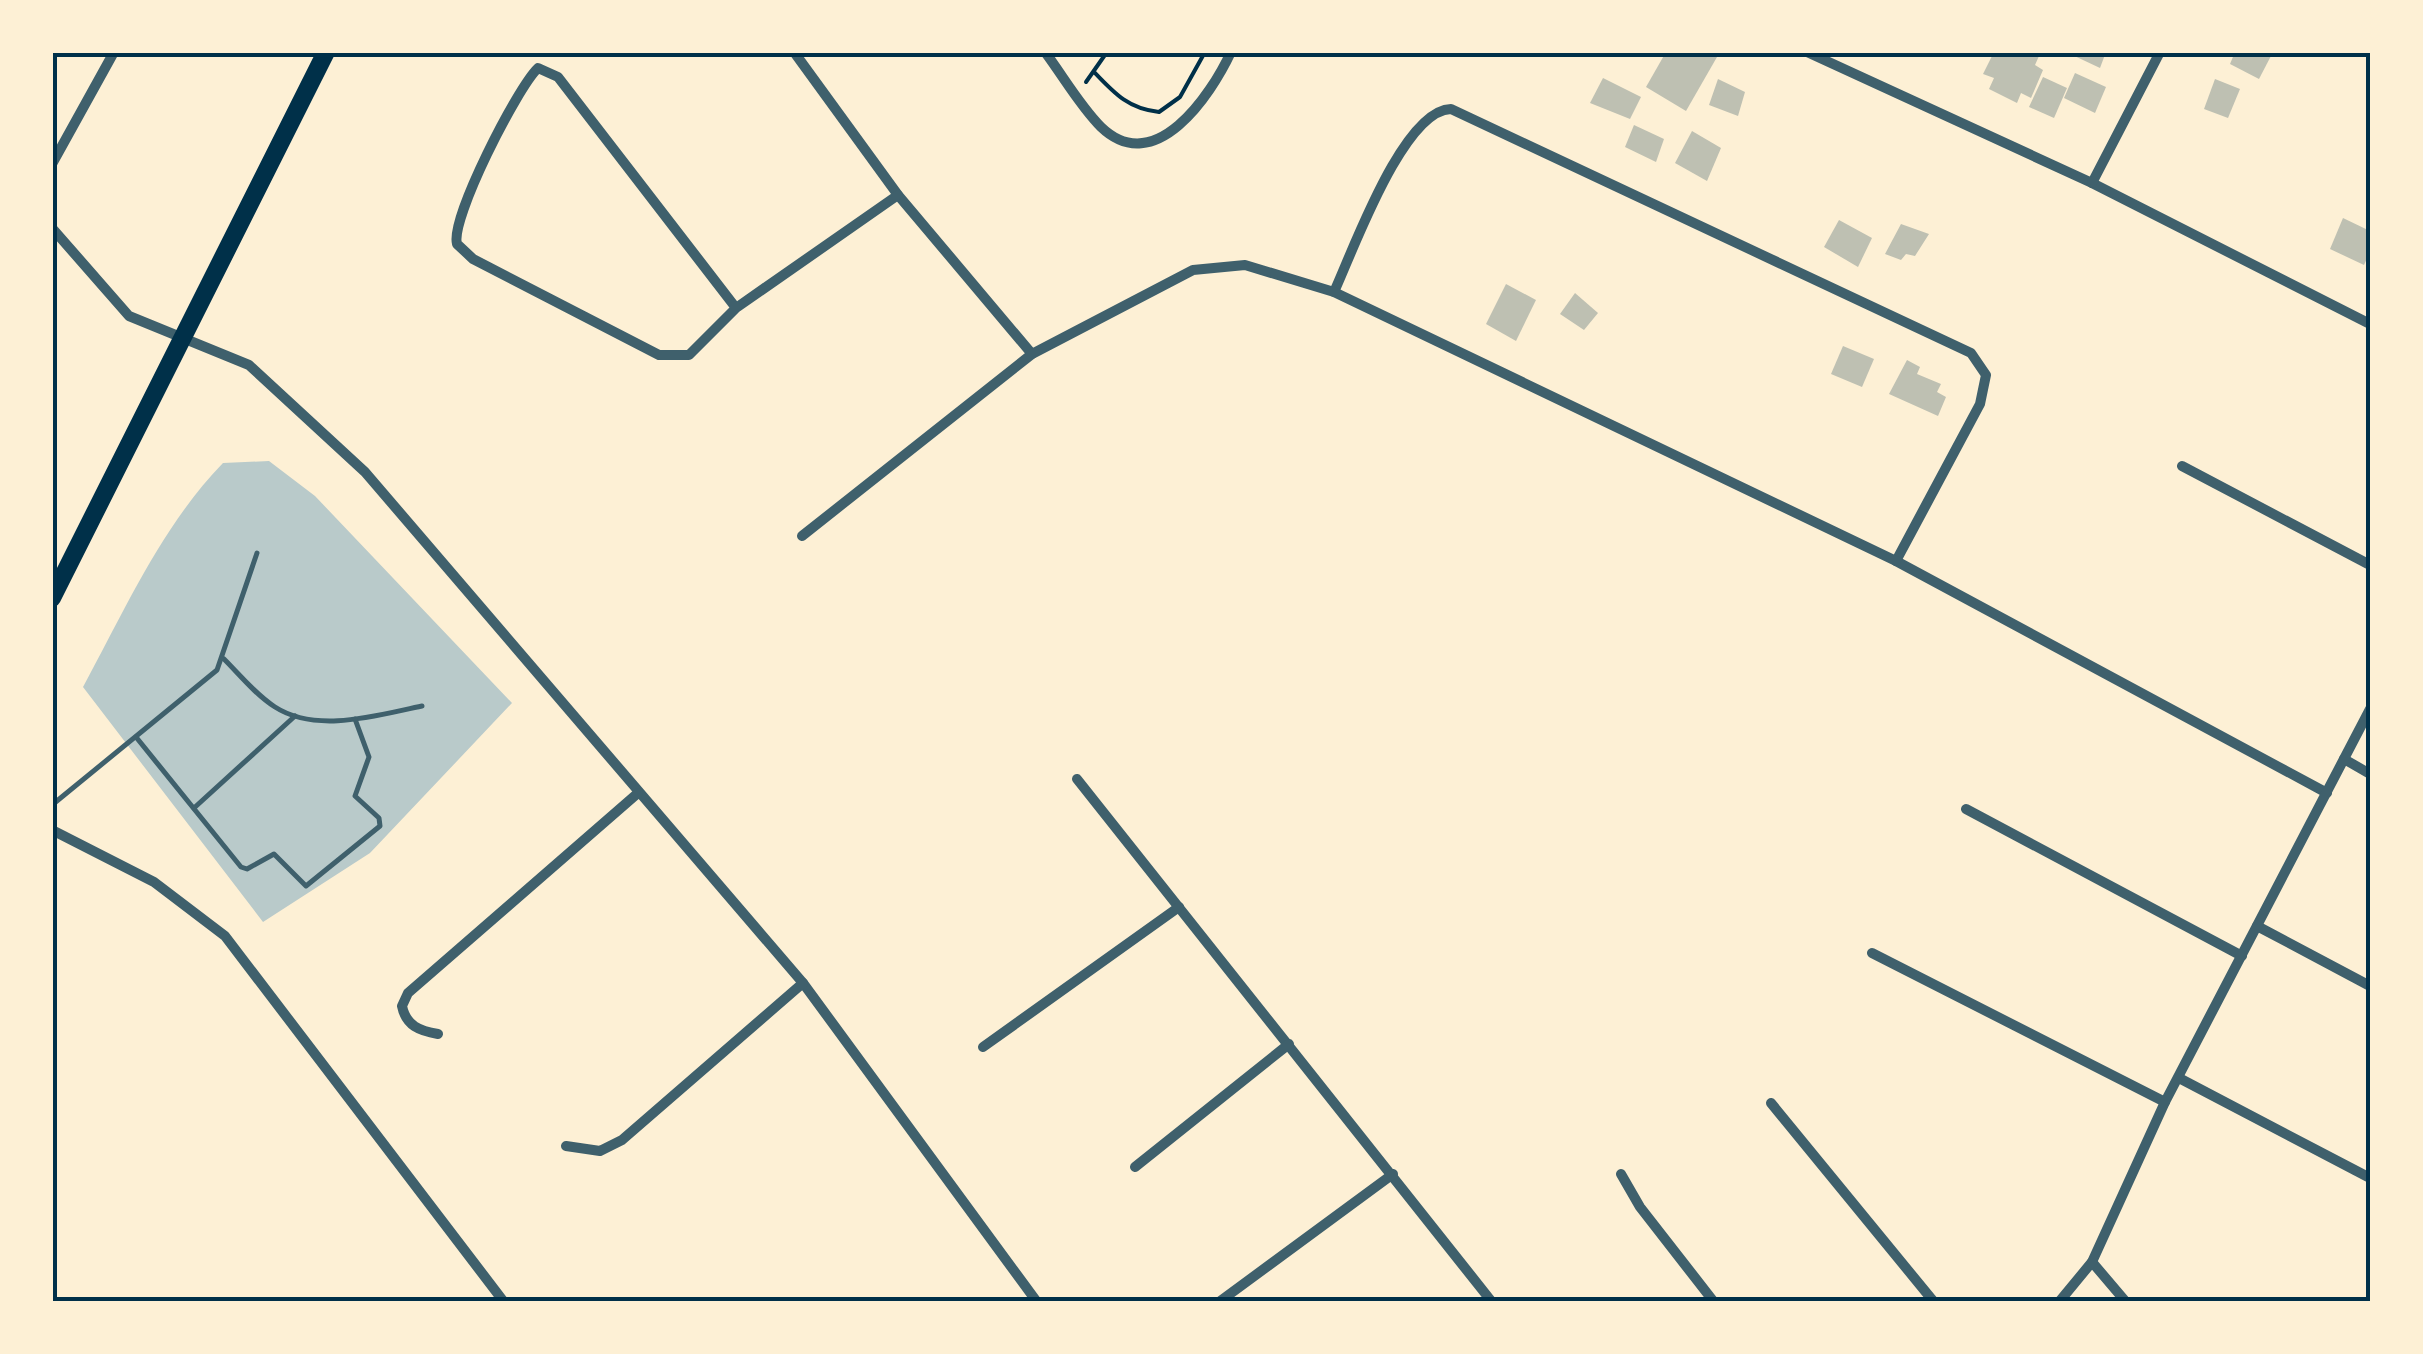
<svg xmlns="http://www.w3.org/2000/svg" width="2423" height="1354" viewBox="0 0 2423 1354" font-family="Inter,sans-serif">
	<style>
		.green { fill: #b9caca }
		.building { fill: #bec0b2 }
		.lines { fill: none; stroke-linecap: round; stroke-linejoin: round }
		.path { stroke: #003049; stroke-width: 4 }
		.service { stroke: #3f606c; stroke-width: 5 }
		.minor { stroke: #3f606c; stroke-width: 10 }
		.primary { stroke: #003049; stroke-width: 18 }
		.neatline { fill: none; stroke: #003049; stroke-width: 4 }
	</style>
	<rect width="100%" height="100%" fill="#fdf0d5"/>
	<path class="green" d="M269,461L315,496L512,703L370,853L263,922L83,687C125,610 161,527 223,463Z"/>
	<g class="building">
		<path d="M1666,52H1709L1717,57L1686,111L1646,87Z"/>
		<path d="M1994,52L2039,56L2035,65L2043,70L2031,98L2021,93L2017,103L1989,89L1994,78L1983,74Z"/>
		<path d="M2066,52H2106L2100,68Z"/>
		<path d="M2235,52H2273L2259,79L2230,64Z"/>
		<path d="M2075,73L2106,87L2095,113L2064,98Z"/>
		<path d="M2043,77L2067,88L2054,118L2029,107Z"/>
		<path d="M1603,78L1641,97L1630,119L1590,103Z"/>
		<path d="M1718,79L1745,92L1738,116L1709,105Z"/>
		<path d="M2215,79L2240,89L2228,118L2204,109Z"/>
		<path d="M1634,125L1664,139L1656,162L1625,147Z"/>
		<path d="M1692,131L1721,148L1707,181L1675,163Z"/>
		<path d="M2343,218L2370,231V252L2364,265L2330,249Z"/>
		<path d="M1839,220L1872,238L1858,267L1824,247Z"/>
		<path d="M1901,224L1929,234L1915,256L1906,254L1901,260L1885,254Z"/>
		<path d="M1506,284L1536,300L1516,341L1486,324Z"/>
		<path d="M1575,293L1598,313L1584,330L1560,314Z"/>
		<path d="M1843,346L1874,359L1862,387L1831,374Z"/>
		<path d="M1907,360L1920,367L1917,374L1941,384L1937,392L1946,397L1938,416L1889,394Z"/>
	</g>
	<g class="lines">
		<g class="path">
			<path d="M1095,73C1115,94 1129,109 1159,112L1180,97L1205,52"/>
			<path d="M1086,82L1107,52"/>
		</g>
		<g class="service">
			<path d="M224,659C240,675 256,695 275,707C317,734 378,715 422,706"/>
			<path d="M136,737L241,867L247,869L274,854L306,886L380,826L379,818L355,796L369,757L355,719"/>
			<path d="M52,805L217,670L257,553"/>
			<path d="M194,808L295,716"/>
		</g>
		<g class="minor">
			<path d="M794,52L898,195L1032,354"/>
			<path d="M1045,52C1063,76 1080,106 1101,127C1155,179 1211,95 1231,52"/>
			<path d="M1807,52L2092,183L2370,324"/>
			<path d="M52,164L114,52"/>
			<path d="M2092,183L2160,52"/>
			<path d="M52,228L129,316L249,365L365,472L803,983L1037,1302"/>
			<path d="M1334,292C1353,251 1403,110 1451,109L1971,353L1986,375L1980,404L1896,561"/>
			<path d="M736,308L558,77L538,68C517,88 450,219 457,244L473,259L659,355H689L736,308L898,195"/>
			<path d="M2182,466L2370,565"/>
			<path d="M802,536L1032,354L1193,270L1245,265L1334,292L1896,561L2327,793"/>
			<path d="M2344,759L2370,774"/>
			<path d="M1077,779L1492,1302"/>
			<path d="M1966,809L2242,956"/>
			<path d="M52,830L154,882L225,936L504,1302"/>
			<path d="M2257,926L2370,986"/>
			<path d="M1872,953L2165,1102"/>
			<path d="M438,1034C420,1031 406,1026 402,1006L408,993L638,793"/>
			<path d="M983,1047L1179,907"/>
			<path d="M2179,1078L2370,1178"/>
			<path d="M1771,1103L1934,1302"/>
			<path d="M566,1146L600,1151L622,1140L803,983"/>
			<path d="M1135,1167L1289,1044"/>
			<path d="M1621,1174L1640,1207L1714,1302"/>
			<path d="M2092,1262L2126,1302"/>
			<path d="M1219,1302L1393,1174"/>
			<path d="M2059,1302L2092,1262L2165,1102L2370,709"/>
		</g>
		<path class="primary" d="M52,598L326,52"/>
	</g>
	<rect width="2423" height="1354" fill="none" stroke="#fdf0d5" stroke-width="110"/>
	<rect x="55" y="55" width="2313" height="1244" class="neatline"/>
</svg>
